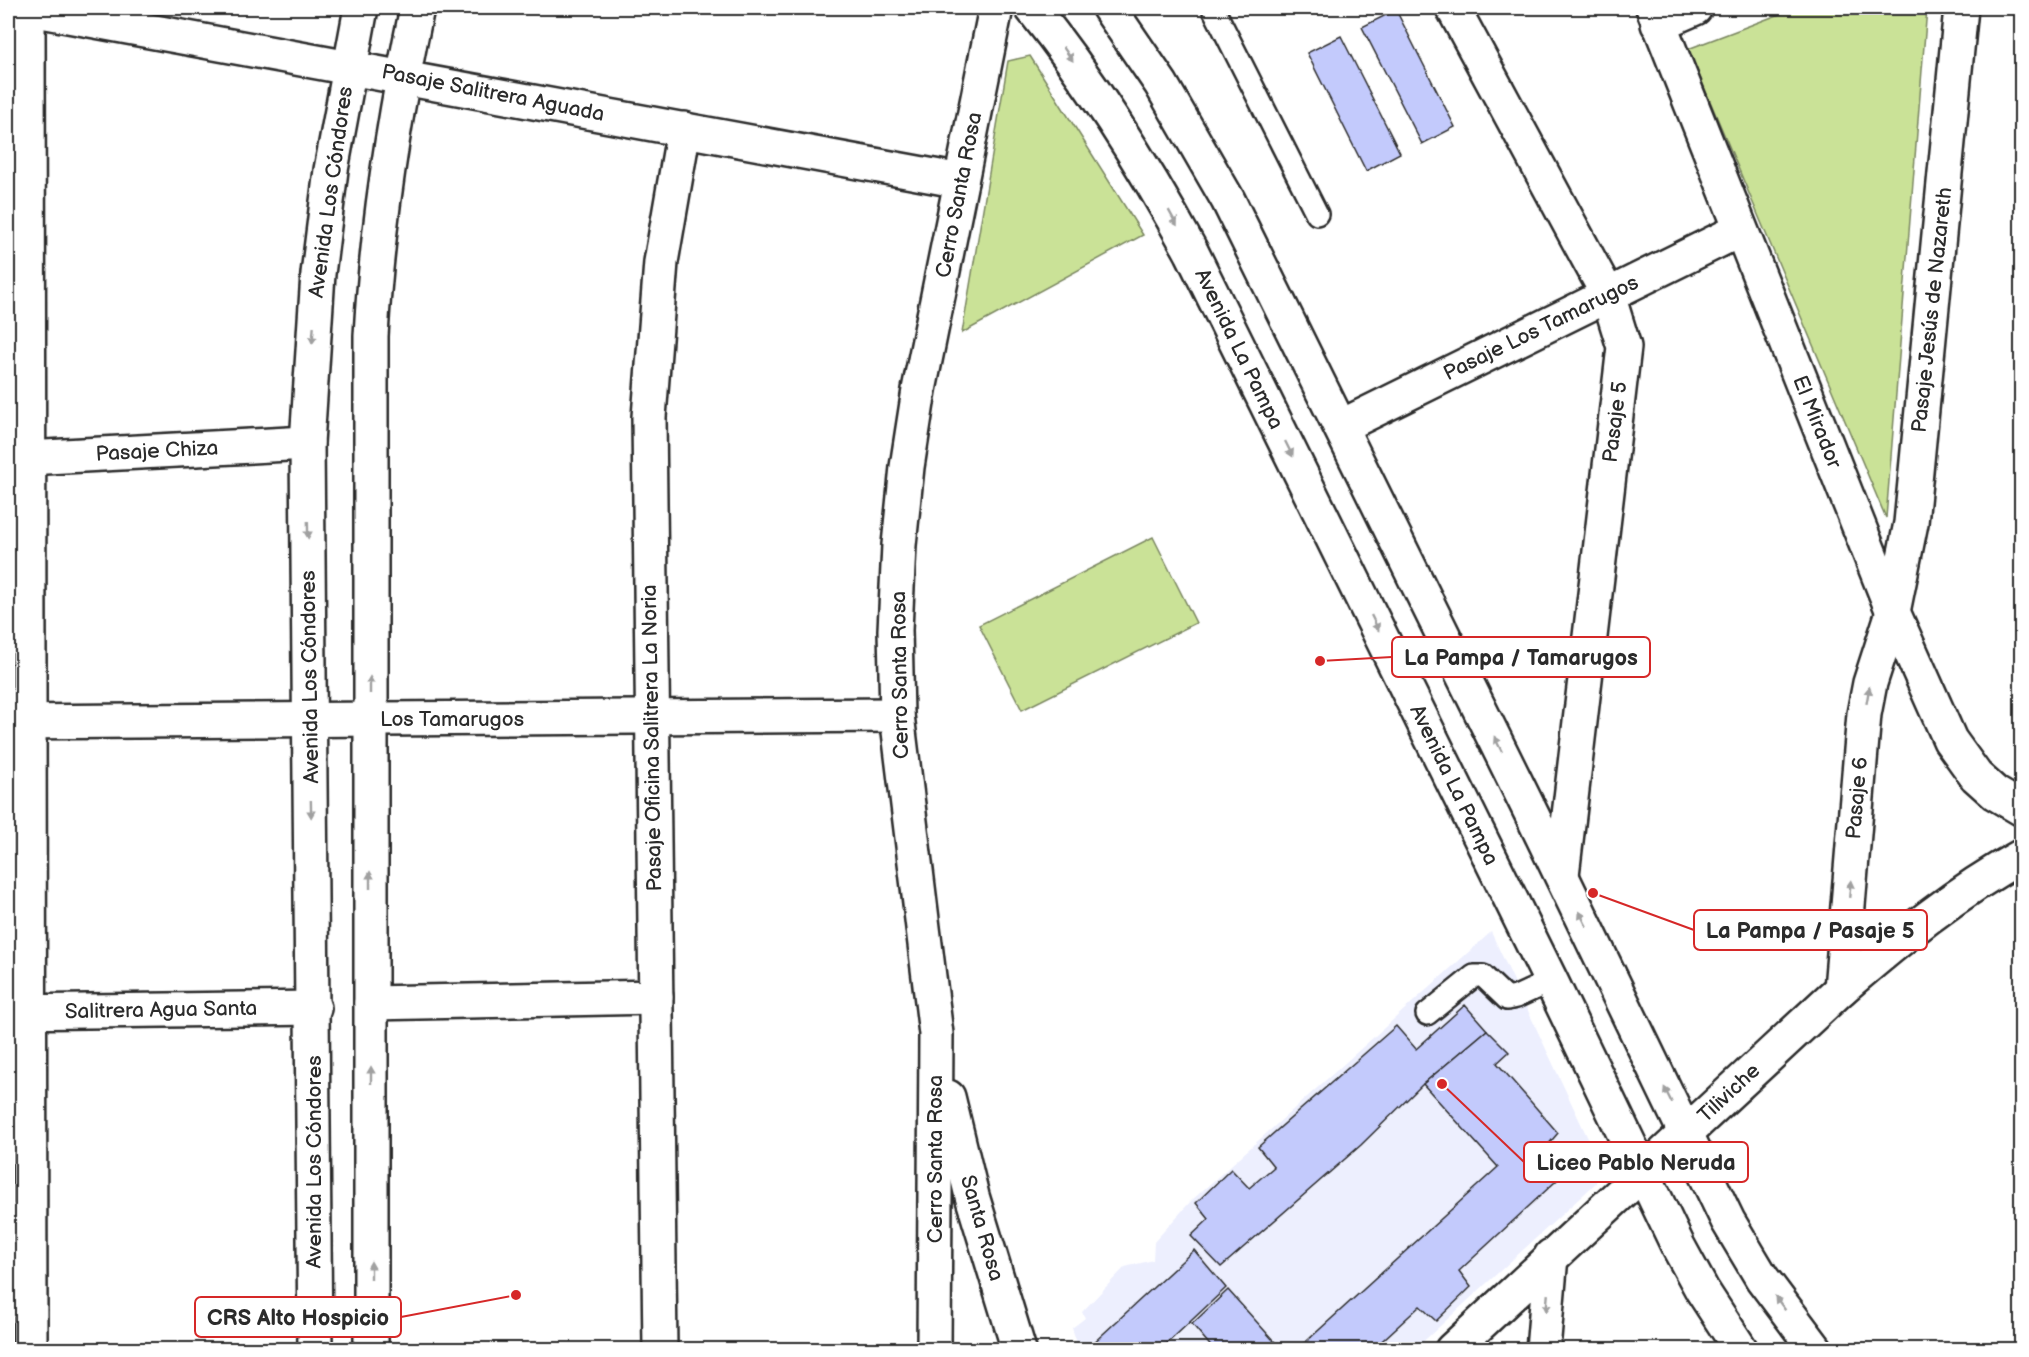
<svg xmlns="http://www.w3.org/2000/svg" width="2029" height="1357" viewBox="0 0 2029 1357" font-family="'Balsamiq Sans',sans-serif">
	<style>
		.built { fill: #edeffe }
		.green { fill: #cae297; stroke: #7a8661; stroke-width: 1.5 }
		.building { fill: #c3cafc; stroke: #2b2b2b; stroke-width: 1.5 }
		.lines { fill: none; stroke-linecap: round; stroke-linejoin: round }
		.lane-casing { stroke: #2b2b2b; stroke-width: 26 }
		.street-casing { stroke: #2b2b2b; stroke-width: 38 }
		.secondary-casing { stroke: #2b2b2b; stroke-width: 38 }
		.lane { stroke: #fff; stroke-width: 21 }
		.street { stroke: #fff; stroke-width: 33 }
		.secondary { stroke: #fff; stroke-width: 33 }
		.oneway { fill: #a0a0a0 }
		.labels { text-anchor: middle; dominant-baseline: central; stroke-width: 4.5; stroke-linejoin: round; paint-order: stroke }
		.street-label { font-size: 21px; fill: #2b2b2b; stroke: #fff }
		.leader { fill: none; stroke: #d62828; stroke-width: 2 }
		.callout-dot { fill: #d62828; stroke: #fff; stroke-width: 2 }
		.callout { fill: #fff; stroke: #d62828; stroke-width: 2 }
		.callout-label { font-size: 22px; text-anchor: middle; font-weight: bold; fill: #2b2b2b }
	</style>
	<rect width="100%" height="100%" fill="#fff"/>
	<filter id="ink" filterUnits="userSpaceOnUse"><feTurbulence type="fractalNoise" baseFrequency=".0167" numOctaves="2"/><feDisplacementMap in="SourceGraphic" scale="12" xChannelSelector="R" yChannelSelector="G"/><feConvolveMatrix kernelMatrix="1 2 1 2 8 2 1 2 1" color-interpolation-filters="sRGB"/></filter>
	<g filter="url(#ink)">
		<path class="built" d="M1491,932L1600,1164L1596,1183L1415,1349H1079L1072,1328L1085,1318L1082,1312L1125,1267L1153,1260L1154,1242L1191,1201Z"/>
		<g class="green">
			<path d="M1796,8H1927L1886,518L1688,49Z"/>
			<path d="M1030,56L1143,235L962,333L1008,61Z"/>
			<path d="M1153,537L1196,623L1022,710L979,625Z"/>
		</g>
		<g class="building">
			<path d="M1396,10L1455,127L1422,144L1362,27Z"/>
			<path d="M1341,36L1400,153L1366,171L1307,53Z"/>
			<path d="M1465,1005L1487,1030L1423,1084L1361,1145L1221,1267L1191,1236L1209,1219L1196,1203L1231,1169L1249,1188L1274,1167L1258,1147L1396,1026L1416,1049Z"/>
			<path d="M1487,1030L1509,1052L1497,1063L1558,1133L1547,1146L1568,1170L1459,1271L1471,1287L1436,1321L1420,1306L1372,1350H1297L1498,1167L1423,1084Z"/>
			<path d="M1194,1250L1226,1288L1160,1350H1093L1090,1346Z"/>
			<path d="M1228,1290L1282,1350H1214L1192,1324Z"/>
		</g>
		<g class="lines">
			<defs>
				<g id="lane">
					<path d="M1213,8L1317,214"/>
					<path d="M1427,1014L1474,976H1483L1507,999L1516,997L1551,981"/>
				</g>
				<g id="street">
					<path d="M25,8L961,181"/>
					<path d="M28,8L30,1350"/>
					<path d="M1453,8L1608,295L1624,347L1562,875"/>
					<path d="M1653,8L1893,612L1950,740L1976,776L1995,793L2022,809"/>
					<path d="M1658,24L1695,8"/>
					<path d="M1342,426L1740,230"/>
					<path d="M8,459L307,443"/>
					<path d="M8,722L897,715"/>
					<path d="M1841,989L1864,714L1870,683L1893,612L1911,523L1961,8"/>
					<path d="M371,1003L656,997"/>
					<path d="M10,1012L314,1008"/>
					<path d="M948,1097L972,1196L1019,1350"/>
					<path d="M660,1350L649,417L661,262L684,129"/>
					<path d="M934,1350L936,1034L897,715L895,630L899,545L907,467L919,390L996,8"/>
					<path d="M1452,1350L1841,989C1898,940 1956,892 2022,856"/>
					<path d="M1543,1350L1551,1256"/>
				</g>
				<g id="secondary">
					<path d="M1032,8C1094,85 1145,167 1192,253L1551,981L1678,1246L1702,1290L1741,1350"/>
					<path d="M1109,8L1161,84L1228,200L1533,817L1728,1221L1762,1278L1816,1350"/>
					<path d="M315,1350L307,443L318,274L331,170L361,8"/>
					<path d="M371,1350V336C377,224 394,117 417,8"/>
				</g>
			</defs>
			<use href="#lane" class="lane-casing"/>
			<use href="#street" class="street-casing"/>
			<use href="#secondary" class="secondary-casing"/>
			<use href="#lane" class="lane"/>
			<use href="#street" class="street"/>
			<use href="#secondary" class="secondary"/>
		</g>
		<defs><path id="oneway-solid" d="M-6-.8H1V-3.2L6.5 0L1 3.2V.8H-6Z" transform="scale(1.5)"/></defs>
		<g class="oneway">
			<use href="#oneway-solid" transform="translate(1068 54) rotate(55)"/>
			<use href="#oneway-solid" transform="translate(1173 218) rotate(61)"/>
			<use href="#oneway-solid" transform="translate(313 335) rotate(95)"/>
			<use href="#oneway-solid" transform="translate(1289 449) rotate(64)"/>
			<use href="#oneway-solid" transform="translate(308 530) rotate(89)"/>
			<use href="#oneway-solid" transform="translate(1375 623) rotate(64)"/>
			<use href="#oneway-solid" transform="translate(370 685) rotate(-90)"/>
			<use href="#oneway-solid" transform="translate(1868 695) rotate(-80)"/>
			<use href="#oneway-solid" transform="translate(1498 744) rotate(-116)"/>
			<use href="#oneway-solid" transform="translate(311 809) rotate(89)"/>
			<use href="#oneway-solid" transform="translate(370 880) rotate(-90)"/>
			<use href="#oneway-solid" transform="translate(1850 889) rotate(-85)"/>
			<use href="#oneway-solid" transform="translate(1583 919) rotate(-116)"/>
			<use href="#oneway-solid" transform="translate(371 1075) rotate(-90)"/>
			<use href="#oneway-solid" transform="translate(1668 1095) rotate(-116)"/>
			<use href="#oneway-solid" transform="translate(371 1270) rotate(-90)"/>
			<use href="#oneway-solid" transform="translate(1547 1303) rotate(95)"/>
			<use href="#oneway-solid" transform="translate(1780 1303) rotate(-126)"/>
		</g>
	</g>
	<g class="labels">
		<g class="street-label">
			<text transform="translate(493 93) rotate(11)">Pasaje Salitrera Aguada</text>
			<text transform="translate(331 192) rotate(-82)">Avenida Los Cóndores</text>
			<text transform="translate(959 195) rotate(-79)">Cerro Santa Rosa</text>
			<text transform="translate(1932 310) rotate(-84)">Pasaje Jesús de Nazareth</text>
			<text transform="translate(1541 328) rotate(-26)">Pasaje Los Tamarugos</text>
			<text transform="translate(1239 349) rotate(64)">Avenida La Pampa</text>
			<text transform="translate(1615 422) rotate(-83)">Pasaje 5</text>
			<text transform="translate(1817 422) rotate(68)">El Mirador</text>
			<text transform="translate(157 451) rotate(-3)">Pasaje Chiza</text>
			<text transform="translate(900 675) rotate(-91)">Cerro Santa Rosa</text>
			<text transform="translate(310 677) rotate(-91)">Avenida Los Cóndores</text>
			<text x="452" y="719">Los Tamarugos</text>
			<text transform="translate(652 738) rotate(-91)">Pasaje Oficina Salitrera La Noria</text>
			<text transform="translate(1454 785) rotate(64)">Avenida La Pampa</text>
			<text transform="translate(1857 798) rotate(-85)">Pasaje 6</text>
			<text transform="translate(161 1010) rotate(-1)">Salitrera Agua Santa</text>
			<text transform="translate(1729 1093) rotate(-43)">Tiliviche</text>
			<text transform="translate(935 1159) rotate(-90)">Cerro Santa Rosa</text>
			<text transform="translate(314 1162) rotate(-90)">Avenida Los Cóndores</text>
			<text transform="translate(982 1228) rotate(74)">Santa Rosa</text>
		</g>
	</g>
	<path class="leader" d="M1320 661L1392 657M1593 893L1694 930M1442 1084L1524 1162M516 1295L401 1317"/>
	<g class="callout-dot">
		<circle cx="1320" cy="661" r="6"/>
		<circle cx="1593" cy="893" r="6"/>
		<circle cx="1442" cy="1084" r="6"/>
		<circle cx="516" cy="1295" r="6"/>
	</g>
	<g class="callout">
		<rect x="1392" y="637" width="258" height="40" rx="6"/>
		<rect x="1694" y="910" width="233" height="40" rx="6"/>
		<rect x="1524" y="1142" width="224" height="40" rx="6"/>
		<rect x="195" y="1297" width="206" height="40" rx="6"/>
	</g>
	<g class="callout-label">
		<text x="1521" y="665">La Pampa / Tamarugos</text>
		<text x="1810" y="938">La Pampa / Pasaje 5</text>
		<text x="1636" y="1170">Liceo Pablo Neruda</text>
		<text x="298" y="1325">CRS Alto Hospicio</text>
	</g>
	<rect width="2029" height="1357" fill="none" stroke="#fff" stroke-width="30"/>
	<rect x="15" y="15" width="1999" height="1327" fill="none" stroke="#2b2b2b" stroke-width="2" filter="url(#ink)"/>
</svg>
